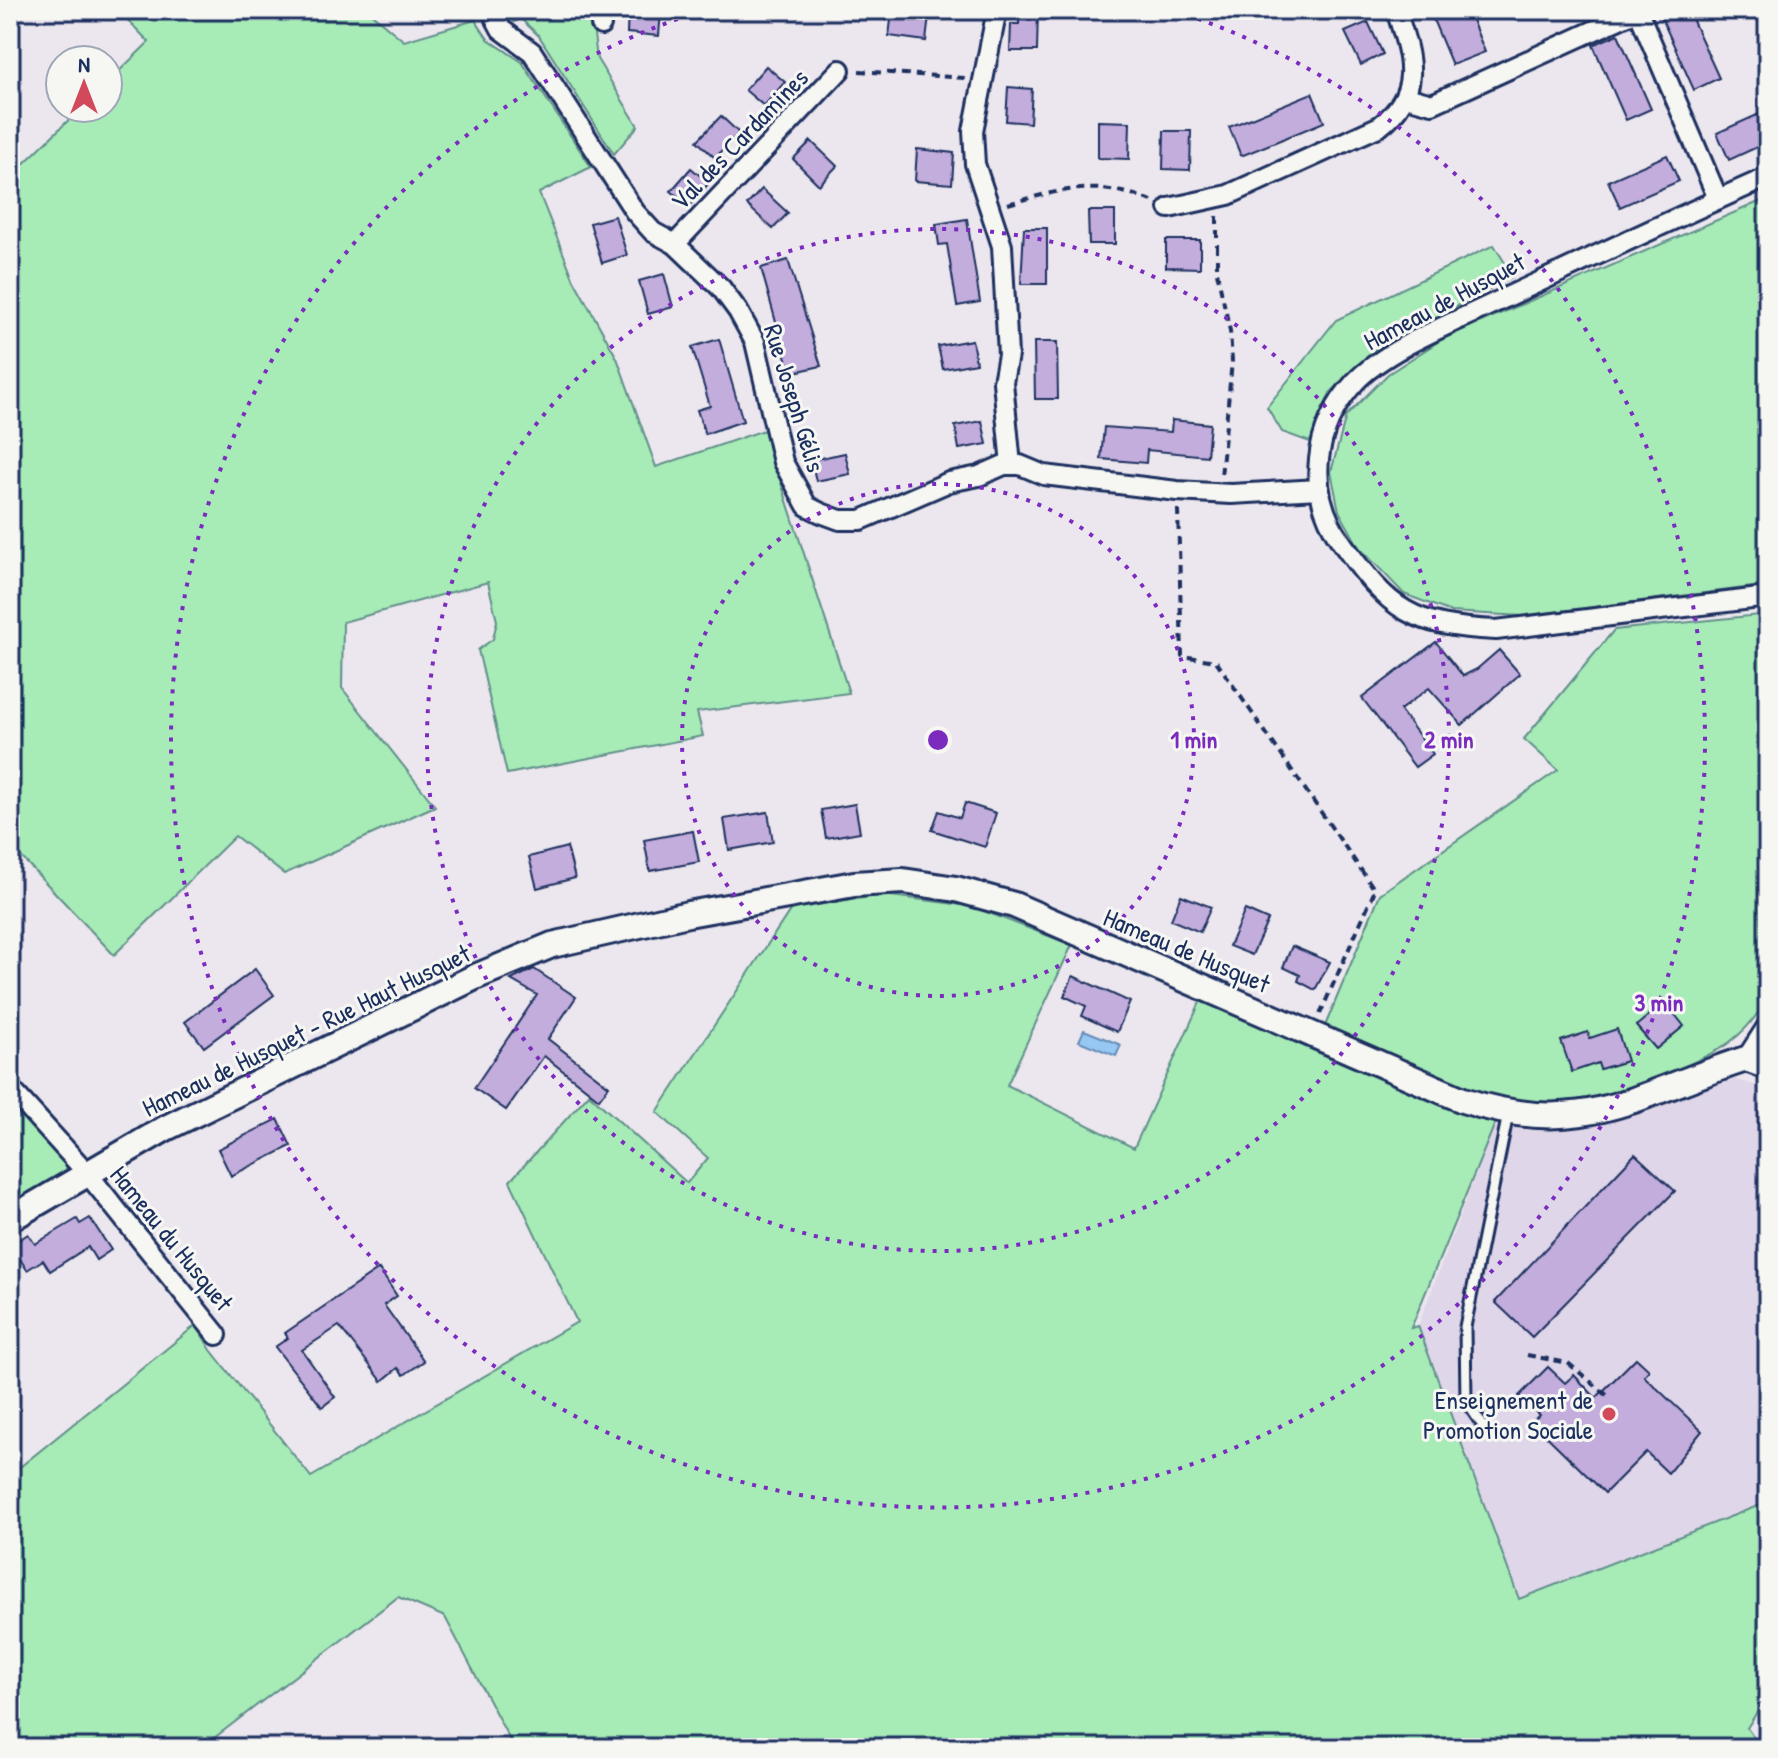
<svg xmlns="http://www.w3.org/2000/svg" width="1778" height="1758" viewBox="0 0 1778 1758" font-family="'Patrick Hand',sans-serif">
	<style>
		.built { fill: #dfd6e9 }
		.green { fill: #a7ecb7; stroke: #618e8a; stroke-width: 2 }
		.water { fill: #97c8f3; stroke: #658bb7; stroke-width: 2 }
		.building { fill: #c2addc; stroke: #1b2f5e; stroke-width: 2 }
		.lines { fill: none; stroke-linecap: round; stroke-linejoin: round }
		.service-casing { stroke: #1b2f5e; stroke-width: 15 }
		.minor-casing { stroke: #1b2f5e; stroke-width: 24 }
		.tertiary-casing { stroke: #1b2f5e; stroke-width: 30 }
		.path { stroke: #1b2f5e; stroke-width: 4; stroke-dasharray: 8 6; stroke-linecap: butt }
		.service { stroke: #f6f6f2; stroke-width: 9 }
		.minor { stroke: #f6f6f2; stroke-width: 18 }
		.tertiary { stroke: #f6f6f2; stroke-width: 24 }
		.ring { fill: none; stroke: #7b2cbf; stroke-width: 4; stroke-dasharray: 4 8 }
		.poi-dot { fill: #d1495b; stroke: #f6f6f2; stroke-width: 3 }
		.labels { text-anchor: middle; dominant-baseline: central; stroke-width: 6; stroke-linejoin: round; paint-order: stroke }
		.street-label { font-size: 26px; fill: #1b2f5e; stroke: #f6f6f2 }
		.poi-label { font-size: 26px; fill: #1b2f5e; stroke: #f6f6f2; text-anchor: end }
		.centre { fill: #7b2cbf; stroke: #f6f6f2; stroke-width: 4 }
		.ring-label { font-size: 24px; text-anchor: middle; font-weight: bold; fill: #7b2cbf; stroke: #f6f6f2; stroke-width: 6; stroke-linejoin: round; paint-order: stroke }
	</style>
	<rect width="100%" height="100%" fill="#ece7ee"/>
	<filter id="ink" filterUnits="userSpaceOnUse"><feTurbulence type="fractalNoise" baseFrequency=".0125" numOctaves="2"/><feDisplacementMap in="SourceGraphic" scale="16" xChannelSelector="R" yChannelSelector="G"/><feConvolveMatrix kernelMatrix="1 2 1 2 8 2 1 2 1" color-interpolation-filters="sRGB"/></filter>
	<g filter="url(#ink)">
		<path class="built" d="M1727,1077L1768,1089V1502L1519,1599L1418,1326L1496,1121Z"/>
		<g class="green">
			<path d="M118,10H367L404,41L475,20L488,39L522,62L591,167L539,193L574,280L617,358L656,467L764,430L849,693L697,712L703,736L507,774L478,650L493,639L497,621L488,582L343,622L342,688L435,806L284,874L235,836L114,955L10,845V177L81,108H108V82L149,42Z"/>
			<path d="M508,10H591L597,59L638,126L614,154L539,36L521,19L514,22Z"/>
			<path d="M1768,198V585L1523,616L1451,612L1404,594L1359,547L1339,511L1331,472L1346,416L1388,374L1444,338Z"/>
			<path d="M1494,245L1513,276L1374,350L1330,393L1310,442L1282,432L1267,407L1336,320Z"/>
			<path d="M1768,614V996C1746,1039 1718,1052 1676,1070C1645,1085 1606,1101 1572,1107C1505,1118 1388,1053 1325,1026L1380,894L1558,770L1524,739L1614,630Z"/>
			<path d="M883,895L971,906L1072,945L1007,1085L1134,1148L1201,1000L1496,1121L1411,1328L1418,1326L1519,1599L1768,1502V1695L1747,1728L1761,1748H514L445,1617L398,1597L201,1748H10V1475L196,1325L211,1350L311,1477L577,1322L510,1181L589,1094L687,1183L708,1158L657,1112L791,909Z"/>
			<path d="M10,1097L67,1160L66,1175L10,1208Z"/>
		</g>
		<path class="water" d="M1084,1030L1121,1045L1116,1056L1079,1041Z"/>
		<g class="building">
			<path d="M628,10H661L659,36L627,33Z"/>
			<path d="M1019,10H1038L1037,51H1010L1011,24H1019Z"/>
			<path d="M1429,10H1468L1485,52L1452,65Z"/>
			<path d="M1675,10H1688L1719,78L1694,90L1661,17Z"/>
			<path d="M892,12L929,16L926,41L889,36Z"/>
			<path d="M1368,22L1383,54L1361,65L1345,32Z"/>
			<path d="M1618,34L1651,109L1626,120L1593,45Z"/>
			<path d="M766,66L785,82L764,106L745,90Z"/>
			<path d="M1008,87L1032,89L1030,123L1006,121Z"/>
			<path d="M1312,93L1324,122L1241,156L1229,127Z"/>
			<path d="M1768,110V142L1729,160L1717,133Z"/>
			<path d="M721,116L739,133L715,158L697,141Z"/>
			<path d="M1098,121L1130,122L1129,159L1098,158Z"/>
			<path d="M1164,131H1191L1190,170L1163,169Z"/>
			<path d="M811,141L837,166L819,185L793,159Z"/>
			<path d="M917,149L954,153L952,184L915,181Z"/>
			<path d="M1667,155L1679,181L1620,207L1608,181Z"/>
			<path d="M691,168L709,183L689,206L671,191Z"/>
			<path d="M762,189L788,213L773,229L747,205Z"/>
			<path d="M1088,211H1115V244H1089Z"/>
			<path d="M615,216L627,255L602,263L590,223Z"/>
			<path d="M967,219L980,302L957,306L947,244L939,245L936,224Z"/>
			<path d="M1024,228H1047V284H1021Z"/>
			<path d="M1166,240H1200V268L1166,267Z"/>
			<path d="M788,260L821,366L790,373L761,268Z"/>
			<path d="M664,274L673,307L648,314L639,281Z"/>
			<path d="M719,339L743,421L705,434L697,410L710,406L692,347Z"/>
			<path d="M972,340L976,363L943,369L938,346Z"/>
			<path d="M1034,342H1057L1058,399H1035Z"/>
			<path d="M1172,420L1210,424L1207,456L1147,450L1146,463L1101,459L1104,427L1171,432Z"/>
			<path d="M982,421L987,444L959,449L955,426Z"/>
			<path d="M845,453L850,474L816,481L811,460Z"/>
			<path d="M1436,642L1463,676L1477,669L1499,650L1520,674L1462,725L1429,688L1400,710L1433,754L1415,767L1362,698Z"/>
			<path d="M965,803L996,813L985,847L932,830L939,811L960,818Z"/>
			<path d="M855,804L860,832L826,838L821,810Z"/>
			<path d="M768,812L773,842L729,850L724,819Z"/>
			<path d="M693,831L699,862L650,871L644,840Z"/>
			<path d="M567,847L575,878L537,888L529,857Z"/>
			<path d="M1181,895L1211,907L1200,932L1171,920Z"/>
			<path d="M1245,910L1268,920L1252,955L1229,946Z"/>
			<path d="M1292,946L1330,962L1315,990L1298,981L1300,975L1283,967Z"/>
			<path d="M255,969L274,995L204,1047L185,1022Z"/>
			<path d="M534,969L576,997L548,1039L609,1086L599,1099L544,1056L506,1110L474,1088L537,995L511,980Z"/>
			<path d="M1073,976L1130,1002L1117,1032L1082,1016L1086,1006L1064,996Z"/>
			<path d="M1665,1002L1684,1026L1656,1049L1636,1026Z"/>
			<path d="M1617,1029L1627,1061L1600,1069L1598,1063L1572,1072L1561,1041L1588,1032L1590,1038Z"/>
			<path d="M278,1119L291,1146L231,1176L218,1149Z"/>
			<path d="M1635,1154L1675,1191L1532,1337L1495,1302Z"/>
			<path d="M90,1218L111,1250L96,1260L88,1247L50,1271L43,1260L27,1270L11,1245L28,1234L35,1244L77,1219L80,1224Z"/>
			<path d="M379,1269L397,1296L384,1305L424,1361L404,1375L398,1368L382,1381L339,1326L302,1350L335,1397L322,1407L275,1347L288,1338L285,1333Z"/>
			<path d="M1636,1358L1649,1370L1644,1376L1702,1431L1668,1473L1646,1452L1605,1493L1532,1422L1539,1415L1519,1396L1548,1367L1565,1383L1574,1375L1596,1398Z"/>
		</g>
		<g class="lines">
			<defs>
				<path id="service" d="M1483,1426L1466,1401L1465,1327L1508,1114"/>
				<g id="minor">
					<path d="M491,10L501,29L532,52L635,212L653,232L675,244L721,288L738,311L755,342L783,462L807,506L821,513L840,520H861L949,482L979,476L1004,465H1020L1044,475L1177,491L1231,494L1319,489"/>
					<path d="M600,10L601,25"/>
					<path d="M997,10L973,131L975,164L1002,246L1008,355L1003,382L1011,465"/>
					<path d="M1638,11L1718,199"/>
					<path d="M1406,97L1432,104L1639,10"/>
					<path d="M1768,177C1675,218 1584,261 1492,304C1451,324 1386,349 1355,382C1313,428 1305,491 1342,543C1390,611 1412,626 1496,630L1768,597"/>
					<path d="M1169,208L1228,195L1380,126C1424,91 1411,57 1396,10"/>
					<path d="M675,244L840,70"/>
					<path d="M1746,1059L1768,1025"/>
					<path d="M10,1088L87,1173L217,1335"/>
				</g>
				<path id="tertiary" d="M10,1219L166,1128L475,977L552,945L688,914L854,884L903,881L956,889L1014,905L1463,1100C1583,1140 1636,1094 1746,1059L1768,1067"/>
			</defs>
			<use href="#service" class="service-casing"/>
			<use href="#minor" class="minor-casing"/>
			<use href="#tertiary" class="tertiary-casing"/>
			<g class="path">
				<path d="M859,71L966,78"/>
				<path d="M1008,204C1060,189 1099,180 1152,201"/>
				<path d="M1217,216V272L1230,331L1232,361L1221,477"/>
				<path d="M1178,509L1182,656L1216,661L1375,890L1320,1014"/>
				<path d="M1527,1355L1568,1363L1608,1396"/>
			</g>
			<use href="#service" class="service"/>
			<use href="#minor" class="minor"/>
			<use href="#tertiary" class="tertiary"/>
		</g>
	</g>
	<g class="ring">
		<circle cx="938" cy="740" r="256"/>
		<circle cx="938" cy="740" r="511"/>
		<path d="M1175 11A767 767 0 1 1 701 11"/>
	</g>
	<circle class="poi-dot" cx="1609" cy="1414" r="8"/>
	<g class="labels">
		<g class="street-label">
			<text transform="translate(739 139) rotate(-46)">Val des Cardamines</text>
			<text transform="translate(1444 301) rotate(-28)">Hameau de Husquet</text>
			<text transform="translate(795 398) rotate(73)">Rue Joseph Gélis</text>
			<text transform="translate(1187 950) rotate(23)">Hameau de Husquet</text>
			<text transform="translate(306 1030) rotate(-26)">Hameau de Husquet - Rue Haut Husquet</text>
			<text transform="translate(172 1238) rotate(51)">Hameau du Husquet</text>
		</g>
		<g class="poi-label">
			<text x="1593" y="1399">Enseignement de<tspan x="1593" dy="30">Promotion Sociale</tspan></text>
		</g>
	</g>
	<circle cx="938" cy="740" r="12" class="centre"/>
	<g class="ring-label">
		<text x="1194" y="748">1 min</text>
		<text x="1449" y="748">2 min</text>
		<text x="1659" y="1011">3 min</text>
	</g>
	<rect width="1778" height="1758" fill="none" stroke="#f6f6f2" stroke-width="40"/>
	<rect x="20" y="20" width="1738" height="1718" fill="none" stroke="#1b2f5e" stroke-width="3" filter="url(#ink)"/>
	<g transform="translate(84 84)"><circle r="38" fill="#f6f6f2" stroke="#9ea6b7" stroke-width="2"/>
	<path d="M0-6L14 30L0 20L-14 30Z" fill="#d1495b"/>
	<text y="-12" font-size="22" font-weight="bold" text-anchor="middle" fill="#1b2f5e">N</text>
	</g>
</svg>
